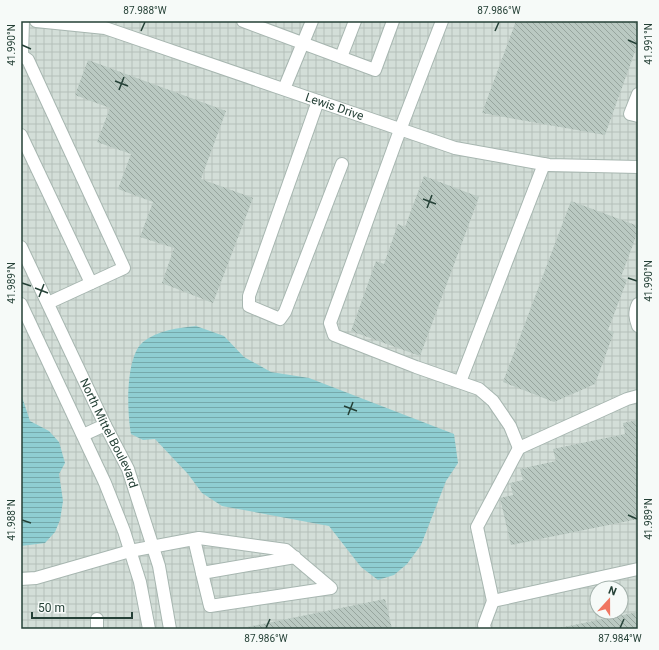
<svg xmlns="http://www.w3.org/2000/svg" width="659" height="650" viewBox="0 0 659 650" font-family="Roboto,sans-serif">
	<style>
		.industrial { fill: url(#industrial-grid); fill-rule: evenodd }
		.water { fill: url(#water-rules) }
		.building { fill: url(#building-back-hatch) }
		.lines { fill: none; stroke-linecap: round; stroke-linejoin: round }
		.minor-casing { stroke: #a7b6b0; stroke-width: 14 }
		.minor { stroke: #fff; stroke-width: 12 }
		.ticks { fill: none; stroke: #244036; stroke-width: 1.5 }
		.labels { text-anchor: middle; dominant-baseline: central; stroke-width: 3; stroke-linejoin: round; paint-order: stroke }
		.street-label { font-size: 12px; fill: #244036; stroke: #f6faf8 }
		.neatline { fill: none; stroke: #244036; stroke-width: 1.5 }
		.ticks-label { font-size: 10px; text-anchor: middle; fill: #244036 }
	</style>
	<defs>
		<pattern id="industrial-grid" width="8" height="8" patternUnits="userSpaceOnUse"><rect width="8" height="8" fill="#d3ded8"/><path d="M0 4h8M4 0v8" fill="none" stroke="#b5c0ba"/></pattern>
		<pattern id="water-rules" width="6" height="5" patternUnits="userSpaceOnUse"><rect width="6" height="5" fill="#8fced2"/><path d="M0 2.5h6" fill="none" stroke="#75a9ab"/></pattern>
		<pattern id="building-back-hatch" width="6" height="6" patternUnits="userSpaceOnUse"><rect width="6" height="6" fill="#bac9c2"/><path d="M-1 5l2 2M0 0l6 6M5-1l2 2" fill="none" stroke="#97a59e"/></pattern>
	</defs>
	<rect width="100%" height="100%" fill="#e5eee9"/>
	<path class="industrial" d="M21,21H638V629H21ZM597,588H621V612H597Z"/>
	<g class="water">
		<path d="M196,326L224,336L244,357L271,372L309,378L454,434L458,463L446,481L421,545L407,564L394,575L378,580L361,567L329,526L222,506L202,493L188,474L155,439L143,440L131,434C127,413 125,357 143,342C158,330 178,328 196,326Z"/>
		<path d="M21,394L30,421L49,431L59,442L65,463L59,474L63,501L60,520L55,532L45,543L21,546Z"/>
	</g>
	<g class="building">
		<path d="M516,21H638V43L605,135L482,113Z"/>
		<path d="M88,60L226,111L201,179L253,198L213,303L162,283L174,248L140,237L153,202L118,189L131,154L97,142L110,108L75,95Z"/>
		<path d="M424,176L479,197L420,356L351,331L376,261L384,264L398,224L405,227Z"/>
		<path d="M571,201L638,226V231L621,277L627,280L608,330L614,332L595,384L554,402L503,382Z"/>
		<path d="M638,420V519L511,545L500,498L513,495L510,483L523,480L520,469L556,461L553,449L625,434L623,423Z"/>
		<path d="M385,599L392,629H243V628Z"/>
		<path d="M638,612V629H559V628Z"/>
	</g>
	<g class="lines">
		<defs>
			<g id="minor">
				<path id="s1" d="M36,21L105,28L455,148L549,165L638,167"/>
				<path d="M243,21L375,70L393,21"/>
				<path d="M442,21L400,130L330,323L334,335L416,367L479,389L493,401L510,426L519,448"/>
				<path d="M21,55L28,60L124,268L48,303"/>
				<path d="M22,55L23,21"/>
				<path d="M341,57L355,21"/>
				<path d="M284,89L312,21"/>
				<path d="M638,94L630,114L638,116"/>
				<path d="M318,101L249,296V306L280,319L285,312L342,164"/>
				<path d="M21,135L91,283"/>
				<path id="s2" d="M21,247L105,425L128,469L159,566L170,629"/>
				<path d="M21,304L105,483L124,531L140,582L149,629"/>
				<path d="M638,304C634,312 635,318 638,326"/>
				<path d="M460,382L544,164"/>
				<path d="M638,396L627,399L519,448L477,527L493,601L638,569"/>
				<path d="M83,435L105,425"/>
				<path d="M194,539L202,573"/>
				<path d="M21,579L36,578L130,551L199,538L286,550L331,588L210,606L202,573L295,557"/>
				<path d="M97,619V629"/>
				<path d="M485,629L484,625L493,601"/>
			</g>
		</defs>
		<use href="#minor" class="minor-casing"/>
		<use href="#minor" class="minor"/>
	</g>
	<path class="ticks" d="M141,31L145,22M495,31L499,22M628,40L637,44M22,45L31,49M115,81L128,86M119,90L124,77M423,199L436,204M427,208L432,195M628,278L637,281M22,283L31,286M35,288L48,293M39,297L44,284M344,406L357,411M348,415L353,402M628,515L637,519M22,520L31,523M266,628L270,619M620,628L624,619"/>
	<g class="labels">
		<g class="street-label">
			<text stroke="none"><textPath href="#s1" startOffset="312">Lewis Drive</textPath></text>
			<text stroke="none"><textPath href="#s2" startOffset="206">North Mittel Boulevard</textPath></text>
		</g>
	</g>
	<rect width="659" height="650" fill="none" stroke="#f6faf8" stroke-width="44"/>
	<g transform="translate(609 600) rotate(21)"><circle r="19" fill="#f6faf8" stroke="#a2b0aa"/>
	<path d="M0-3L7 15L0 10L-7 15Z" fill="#f07661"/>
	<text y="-6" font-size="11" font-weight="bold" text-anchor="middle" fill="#244036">N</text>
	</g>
	<path d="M32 612v6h100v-6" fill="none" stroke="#244036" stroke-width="2"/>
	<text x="38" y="612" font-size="12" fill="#244036" stroke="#f6faf8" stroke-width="3" paint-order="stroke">50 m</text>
	<rect x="22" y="22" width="615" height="606" class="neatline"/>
	<g class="ticks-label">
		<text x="145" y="14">87.988°W</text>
		<text x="499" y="14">87.986°W</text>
		<text transform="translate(648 44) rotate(-90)" y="4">41.991°N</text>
		<text transform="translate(11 45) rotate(-90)" y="4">41.990°N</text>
		<text transform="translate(648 281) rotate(-90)" y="4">41.990°N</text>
		<text transform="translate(11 283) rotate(-90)" y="4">41.989°N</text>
		<text transform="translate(648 519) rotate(-90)" y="4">41.989°N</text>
		<text transform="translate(11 520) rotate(-90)" y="4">41.988°N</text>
		<text x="266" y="642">87.986°W</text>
		<text x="620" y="642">87.984°W</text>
	</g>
</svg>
